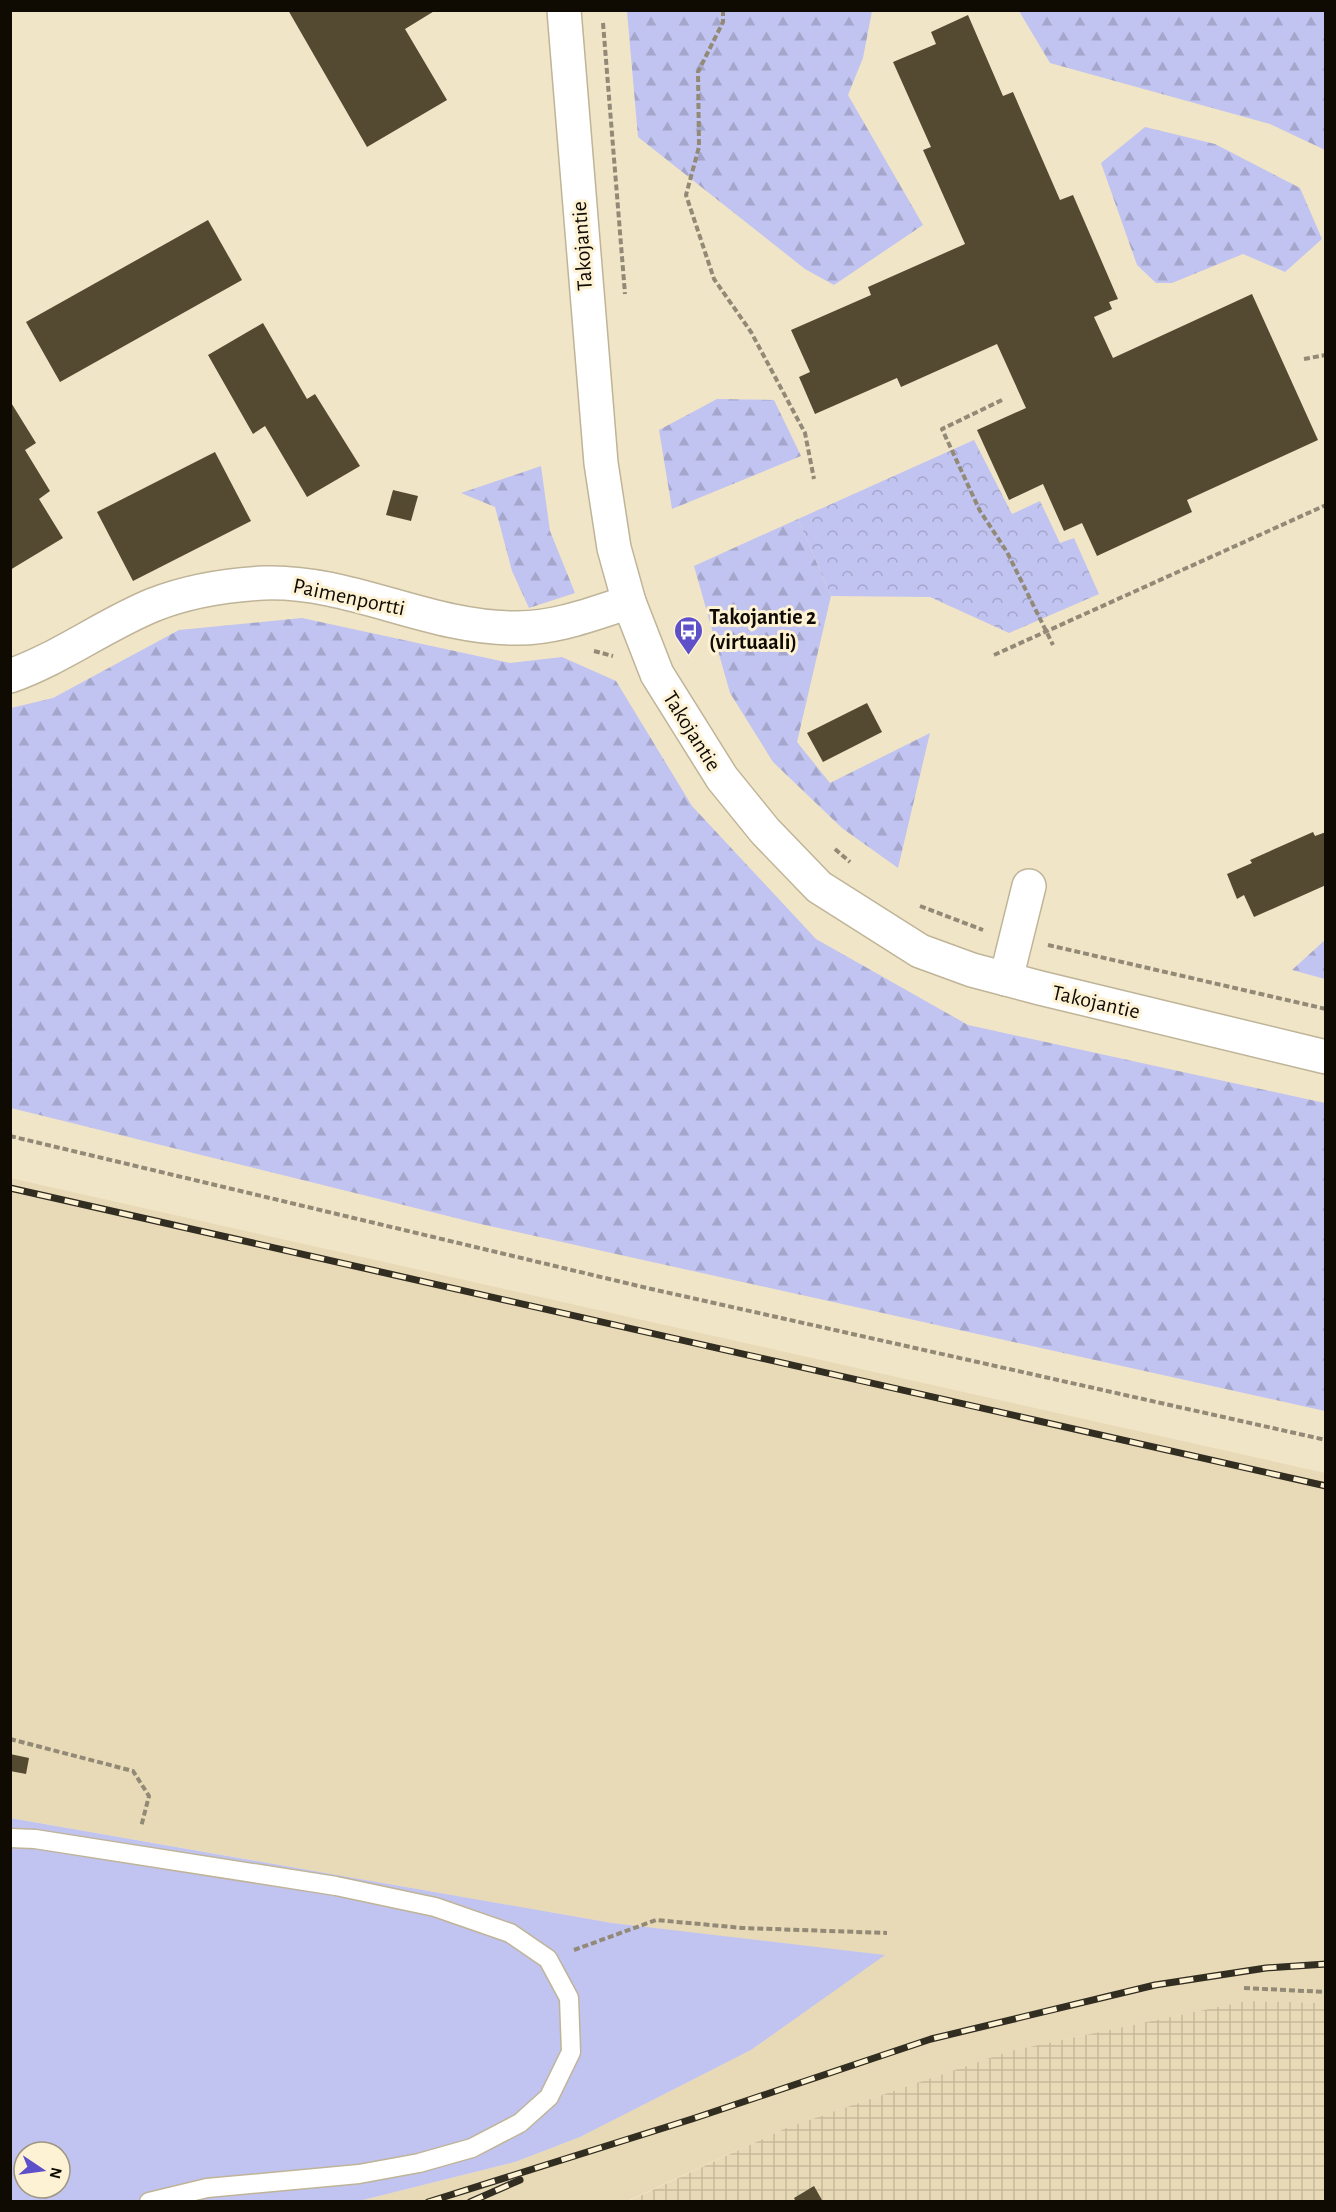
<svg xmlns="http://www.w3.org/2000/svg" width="1336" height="2212" viewBox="0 0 1336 2212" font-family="'Alegreya Sans',sans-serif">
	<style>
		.built { fill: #e8dab6 }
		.industrial { fill: url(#industrial-grid) }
		.grass { fill: #c1c3f0; fill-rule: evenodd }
		.forest { fill: url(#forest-firs) }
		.park { fill: url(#park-crowns) }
		.building { fill: #544a32 }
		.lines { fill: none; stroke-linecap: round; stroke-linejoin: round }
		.lane-casing { stroke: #bfb498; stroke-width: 21 }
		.street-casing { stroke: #bfb498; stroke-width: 36 }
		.path { stroke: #928a76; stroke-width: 4; stroke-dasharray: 6 3; stroke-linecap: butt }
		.lane { stroke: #fff; stroke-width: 18 }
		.street { stroke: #fff; stroke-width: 33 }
		.rail-casing { stroke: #322d21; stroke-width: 7 }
		.rail { stroke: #fef2d5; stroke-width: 4.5; stroke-dasharray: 14; stroke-linecap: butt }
		.labels { text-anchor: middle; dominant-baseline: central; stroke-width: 6; stroke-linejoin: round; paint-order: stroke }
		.street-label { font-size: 22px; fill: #0f0b03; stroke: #fef2d5 }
		.poi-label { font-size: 22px; font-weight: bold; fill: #0f0b03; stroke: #fef2d5; text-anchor: start }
	</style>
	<defs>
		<pattern id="industrial-grid" width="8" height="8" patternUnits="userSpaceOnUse" patternTransform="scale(1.5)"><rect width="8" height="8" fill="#e8dab6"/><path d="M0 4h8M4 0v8" fill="none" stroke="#c6ba9b"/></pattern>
		<pattern id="forest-firs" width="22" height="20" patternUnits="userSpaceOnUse" patternTransform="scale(1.5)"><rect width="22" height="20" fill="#c1c3f0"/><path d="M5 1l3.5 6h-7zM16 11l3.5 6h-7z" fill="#a5a6cc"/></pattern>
		<pattern id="park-crowns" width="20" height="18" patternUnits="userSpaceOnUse" patternTransform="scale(1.5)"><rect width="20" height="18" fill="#c1c3f0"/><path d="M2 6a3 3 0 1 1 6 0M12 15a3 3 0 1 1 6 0" fill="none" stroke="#a5a6cc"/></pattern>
	</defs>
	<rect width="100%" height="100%" fill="#f1e5c8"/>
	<path class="built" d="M10,1178L1325,1473V2003L1246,2001L1010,2051L786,2128L627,2201H359L515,2162L580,2137L751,2050L884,1955L612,1923L11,1818Z"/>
	<path class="industrial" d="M1246,2001L1325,2003V2201L627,2202L786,2128L1010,2051Z"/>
	<path class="grass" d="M10,1818L612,1923L885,1955L751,2050L580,2137L515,2162L359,2201H11ZM24,2152H60V2188H24Z"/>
	<g class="forest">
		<path d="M627,11H872L863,58L848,95L923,225L834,285L805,269L638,137Z"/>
		<path d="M1019,11H1325V150L1270,124L1050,63Z"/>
		<path d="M1145,127L1215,144L1300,188L1322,239L1285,272L1243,254L1172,283H1156L1137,265L1101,163Z"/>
		<path d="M717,399L774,400L801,456L672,509L659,430Z"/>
		<path d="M541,466L550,531L575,593L529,608L512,571L495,507L461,493Z"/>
		<path d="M798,519L831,596L797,742L830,783L930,733L898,868L842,828L773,762L730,693L694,566Z"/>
		<path d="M302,618L510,663L562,657L616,681L692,806L816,939L968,1025L1325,1103V1411L476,1223L11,1108V708L53,698L179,630Z"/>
		<path d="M1325,940V979L1292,970Z"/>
	</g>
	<path class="park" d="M974,440L1012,514L1040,501L1060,543L1074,538L1099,594L1009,633L930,597L831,596L798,519Z"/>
	<g class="building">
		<path d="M288,10H436L405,29L447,100L367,147Z"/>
		<path d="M968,15L1003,96L1013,92L1060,200L1073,195L1118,299L1109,302L1112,309L1094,317L1113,358L1252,294L1318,440L1187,500L1192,512L1097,556L1082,523L1064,531L1043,484L1009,500L977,430L1026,408L997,344L901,387L897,378L815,414L799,377L810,372L791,330L871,295L868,287L965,244L923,150L931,147L893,62L936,44L931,32Z"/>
		<path d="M208,220L242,280L60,382L26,322Z"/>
		<path d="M263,323L307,399L315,394L360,466L307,497L265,426L253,434L208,355Z"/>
		<path d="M10,401L36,443L25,450L50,491L39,499L63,538L10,570Z"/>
		<path d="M215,452L251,521L133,581L97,512Z"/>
		<path d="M393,490L418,496L411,521L386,515Z"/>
		<path d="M867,703L882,732L823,762L807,733Z"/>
		<path d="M1313,832L1315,836L1326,832V885L1254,917L1244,895L1237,899L1227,874L1252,863L1250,860Z"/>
		<path d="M10,1754L29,1758L26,1774L10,1771Z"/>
		<path d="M814,2186L822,2200L796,2202L794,2198Z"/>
	</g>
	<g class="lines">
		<defs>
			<path id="lane" d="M10,1838L35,1839L336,1886L435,1907L510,1933L548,1959L569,1998L571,2052L549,2097L520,2123L472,2148L419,2163L359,2174L207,2188L149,2202"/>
			<g id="street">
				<path d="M564,10L601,463L614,548L629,602L657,674L722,778L765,831L819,887L920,951L972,970L1040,988L1326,1057"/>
				<path d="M10,676C61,658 104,625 153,605C188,591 227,585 264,583C350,580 428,628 514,628C554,629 592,614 629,602"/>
				<path d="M1006,979L1029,886"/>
			</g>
		</defs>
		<use href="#lane" class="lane-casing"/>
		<use href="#street" class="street-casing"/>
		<g class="path">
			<path d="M723,10V22L698,72L699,147L686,195L714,279L751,332L805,433L814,479"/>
			<path d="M603,23L625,294"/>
			<path d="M1304,359L1326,355"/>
			<path d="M1002,400L942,429L980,511L1007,552L1053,645"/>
			<path d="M594,651L613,656"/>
			<path d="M994,655L1326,505"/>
			<path d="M835,849L850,862"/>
			<path d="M920,906L983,930"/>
			<path d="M1048,945L1326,1009"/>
			<path d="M10,1136L647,1288L1326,1440"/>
			<path d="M10,1739L133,1771L149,1796L141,1827"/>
			<path d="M574,1950L656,1920L743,1928L887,1933"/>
			<path d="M1244,1988L1326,1992"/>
		</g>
		<use href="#lane" class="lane"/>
		<use href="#street" class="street"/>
		<defs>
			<g id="rail">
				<path d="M10,1188L1326,1486"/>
				<path d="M428,2202L692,2119L931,2039L1155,1985L1266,1968L1326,1964"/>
				<path d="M470,2202L520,2180"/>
			</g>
		</defs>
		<use href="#rail" class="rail-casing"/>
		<use href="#rail" class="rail"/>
	</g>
	<defs>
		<symbol id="bus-pin" viewBox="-11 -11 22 30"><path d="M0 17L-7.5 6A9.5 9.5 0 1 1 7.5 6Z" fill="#5e50c9" stroke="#fef2d5"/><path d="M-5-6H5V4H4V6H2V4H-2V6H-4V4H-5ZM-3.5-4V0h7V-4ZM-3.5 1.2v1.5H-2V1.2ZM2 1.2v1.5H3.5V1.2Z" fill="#fff"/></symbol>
	</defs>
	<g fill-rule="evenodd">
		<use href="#bus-pin" x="672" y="614" width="33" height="45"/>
	</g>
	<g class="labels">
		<g class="street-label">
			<text transform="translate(582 246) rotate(-94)">Takojantie</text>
			<text transform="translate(349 597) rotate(12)">Paimenportti</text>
			<text transform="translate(692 731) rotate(58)">Takojantie</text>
			<text transform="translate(1096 1002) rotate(13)">Takojantie</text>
		</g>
		<g class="poi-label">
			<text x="709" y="617">Takojantie 2<tspan x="709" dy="25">(virtuaali)</tspan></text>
		</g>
	</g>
	<rect width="1336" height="2212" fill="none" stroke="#0f0b03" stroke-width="24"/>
	<g transform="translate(42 2170) rotate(103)"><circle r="28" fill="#fef2d5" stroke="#9e9681" stroke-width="1.5"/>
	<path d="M0-4.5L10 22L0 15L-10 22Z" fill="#5e50c9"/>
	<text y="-9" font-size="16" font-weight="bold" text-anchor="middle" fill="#0f0b03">N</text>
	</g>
</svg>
